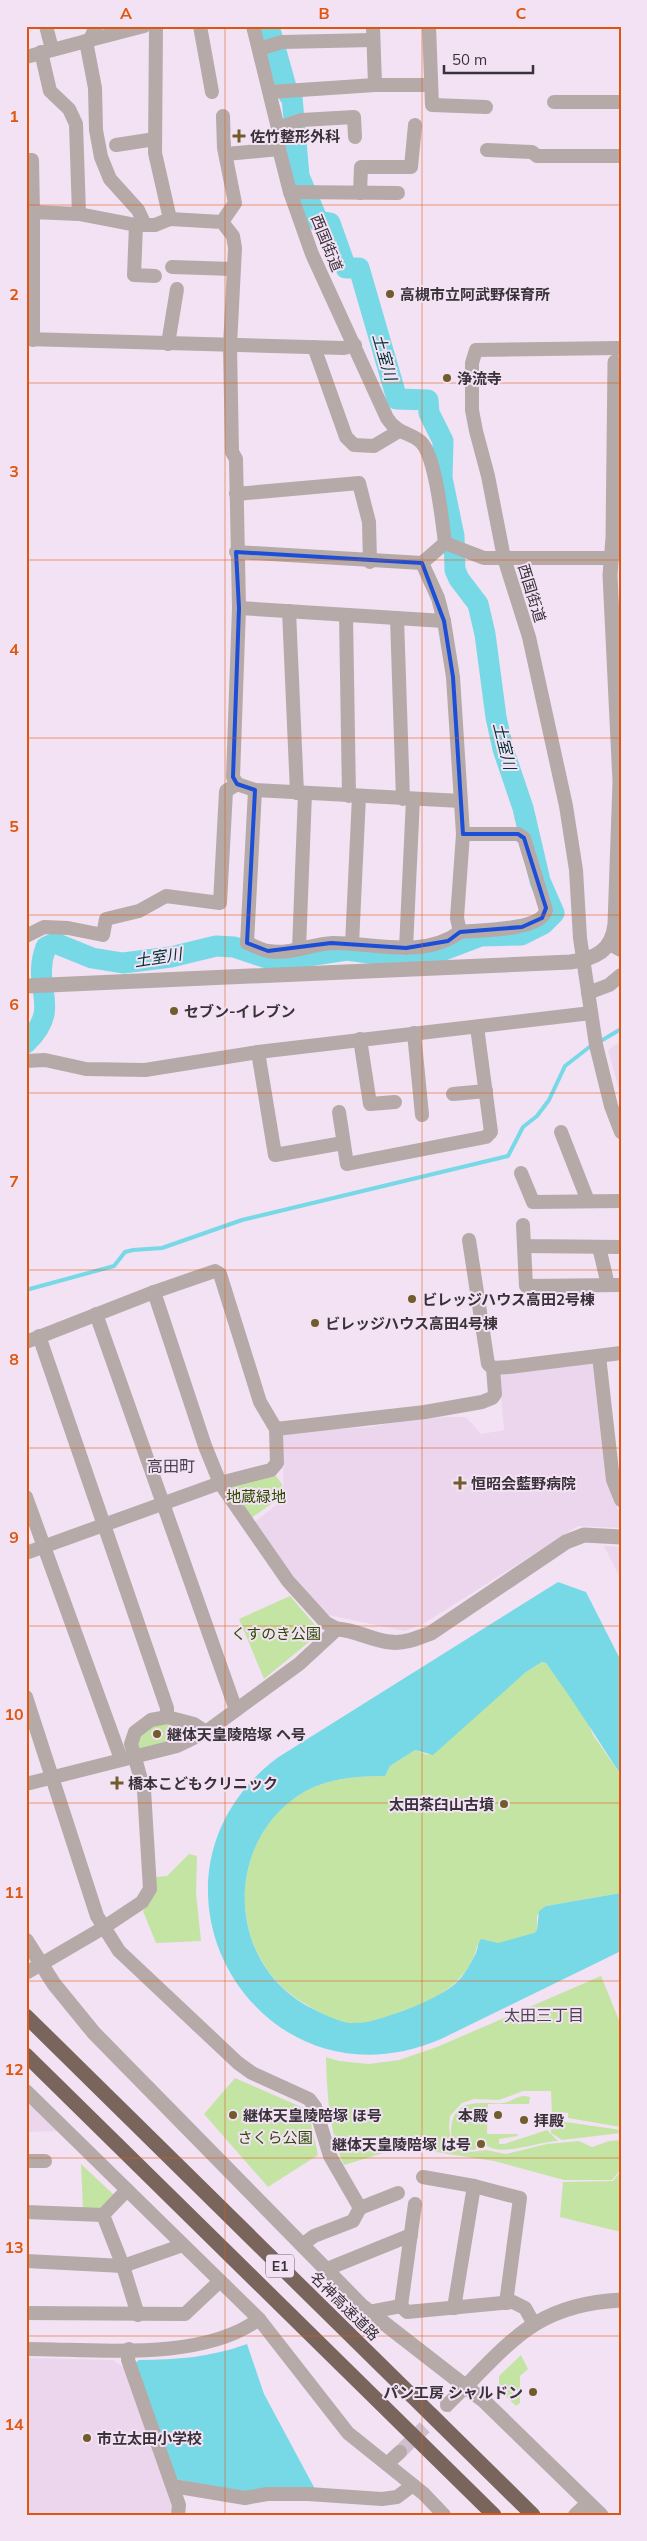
<svg xmlns="http://www.w3.org/2000/svg" width="647" height="2541" viewBox="0 0 647 2541" font-family="Mulish,'Noto Sans JP',sans-serif">
	<style>
		.built { fill: #ebd6ee }
		.green { fill: #c4e4a4 }
		.water { fill: #77d9e6 }
		.lines { fill: none; stroke-linecap: round; stroke-linejoin: round }
		.stream { stroke: #77d9e6; stroke-width: 4 }
		.river { stroke: #77d9e6; stroke-width: 21 }
		.minor-tunnel { stroke: #cdbfcf; stroke-width: 14; stroke-dasharray: 14 7; stroke-linecap: butt }
		.minor { stroke: #b5aaa7; stroke-width: 14 }
		.tertiary { stroke: #b5aaa7; stroke-width: 15 }
		.motorway { stroke: #7a655d; stroke-width: 15 }
		.marked { fill: none; stroke: #1d4ed8; stroke-width: 4; stroke-linejoin: round }
		.grid { fill: none; stroke: #df570e; stroke-width: 1; stroke-opacity: 0.55 }
		.poi-dot { fill: #725c2c; stroke: #f2e2f4; stroke-width: 2 }
		.labels { text-anchor: middle; dominant-baseline: central; stroke-width: 4; stroke-linejoin: round; paint-order: stroke }
		.shield { fill: #f2e2f4; stroke: #706771; stroke-width: 1 }
		.shield-label { font-size: 14px; font-weight: bold; fill: #393239 }
		.poi-label { font-size: 15px; font-weight: bold; fill: #393239; stroke: #f2e2f4; text-anchor: start }
		.street-label { font-size: 15px; fill: #393239; stroke: #f2e2f4 }
		.park-label { font-size: 15px; fill: #2e4900; stroke: #f2e2f4 }
		.water-label { font-size: 16px; font-style: italic; fill: #003237; stroke: #f2e2f4 }
		.neighbourhood-label { font-size: 16px; fill: #4e4150; stroke: #f2e2f4 }
		.neatline { fill: none; stroke: #df570e; stroke-width: 2 }
		.grid-label { font-size: 16px; text-anchor: middle; font-weight: bold; fill: #df570e }
	</style>
	<rect width="100%" height="100%" fill="#f2e2f4"/>
	<g class="built">
		<path d="M621,1041V1096L608,1050Z"/>
		<path d="M594,1363L614,1500L621,1517V1528L578,1526L423,1624L404,1631L324,1614L252,1524L280,1502L283,1494L284,1432L371,1427L407,1420L447,1417H466L481,1434L504,1430L499,1374Z"/>
		<path d="M604,1546L621,1547V1580Z"/>
		<path d="M26,2100L59,2131L26,2132Z"/>
		<path d="M26,2358L113,2360L124,2368L173,2507L172,2515H26Z"/>
	</g>
	<g class="green">
		<path d="M275,1475L282,1484L280,1498L251,1518L228,1486Z"/>
		<path d="M290,1596L321,1632L264,1679L239,1619Z"/>
		<path d="M542,1662L546,1663L584,1714L593,1735L621,1775V1893L546,1906L537,1916V1930C525,1944 495,1942 477,1946C471,1977 439,1999 411,2008C392,2015 370,2025 349,2023C335,2021 319,2012 307,2005C226,1961 223,1839 304,1792C329,1778 357,1776 385,1776L390,1766L415,1750L428,1755L526,1672Z"/>
		<path d="M156,1723H181L190,1734L176,1742L139,1751L137,1738Z"/>
		<path d="M189,1854L197,1856L196,1893L201,1941L156,1943L143,1911L155,1894L156,1877L167,1876Z"/>
		<path d="M601,1976L621,2025V2127L568,2118V2113L561,2112L560,2117L552,2115L551,2091H523L499,2100L474,2099L462,2103L450,2116L449,2128L452,2145L457,2149L472,2152L486,2150L506,2154L547,2144L579,2141L592,2147L609,2141L621,2140V2169L612,2180H564L494,2161L403,2147L344,2165C329,2133 327,2092 326,2057L339,2061L369,2064L399,2060L437,2047Z"/>
		<path d="M235,2078L308,2110L318,2155L268,2187L204,2114Z"/>
		<path d="M525,2096L530,2097L529,2104H488L487,2134H517L518,2136L499,2139V2144H504L547,2130L558,2141C539,2141 494,2160 484,2142L474,2150C468,2149 460,2149 456,2145C447,2136 451,2113 462,2107C473,2101 490,2104 503,2103C511,2102 517,2096 525,2096Z"/>
		<path d="M552,2120L621,2130V2133L562,2140L551,2133Z"/>
		<path d="M81,2164L115,2196L104,2213L83,2209Z"/>
		<path d="M621,2171V2232L560,2217L563,2182L613,2181Z"/>
		<path d="M521,2355L528,2369L520,2376V2403L516,2406L499,2390V2376Z"/>
	</g>
	<g class="water">
		<path d="M558,1582L586,1592L621,1661V1775C596,1737 573,1700 546,1663L542,1662L526,1672L433,1755L415,1750L390,1766L385,1776C357,1776 329,1778 304,1792C223,1840 226,1961 307,2006C320,2012 335,2021 350,2023C366,2024 382,2018 397,2013C415,2007 448,1993 460,1979C466,1972 472,1961 476,1953C478,1948 478,1943 481,1939L498,1943L534,1933L537,1930L539,1911L546,1906L621,1893V1951L441,2039C257,2118 119,1879 277,1758Z"/>
		<path d="M247,2344L264,2394L315,2489L238,2492L175,2479L135,2363L139,2360C177,2360 211,2357 247,2344Z"/>
	</g>
	<g class="lines">
		<g class="stream">
			<path d="M599,1042L621,1029"/>
			<path d="M26,1290L114,1266L125,1252L133,1250L162,1248L242,1220L508,1156L523,1127L537,1116L549,1100L565,1066L592,1045"/>
		</g>
		<path class="river" d="M26,1043C64,1006 30,989 46,947L55,943L92,958L123,963L171,957L216,946L234,947L270,959L294,958L347,950L383,955L423,953L444,950L481,936L521,935L543,924L554,913L540,881L523,808L503,749L496,717L485,634L478,604L459,579L455,570L454,536L442,478L443,441L429,413L428,400L397,399L359,268H346L330,223L318,221L299,176L292,97L289,95L286,87L269,26"/>
		<path class="minor-tunnel" d="M400,2452L447,2405"/>
		<g class="minor">
			<path d="M46,26L52,49"/>
			<path d="M156,26L155,153L170,219"/>
			<path d="M200,26L212,92"/>
			<path d="M253,26L278,128L279,149L290,192L312,254L387,418C398,435 410,432 421,442C436,457 442,520 445,543L484,558H611"/>
			<path d="M373,26L375,85"/>
			<path d="M429,26L432,105L486,107"/>
			<path d="M90,40L144,26"/>
			<path d="M86,41L95,88L96,130L101,157L110,179L138,210L145,225"/>
			<path d="M259,49L282,42L373,40"/>
			<path d="M41,52L50,91L69,109L76,124L79,214"/>
			<path d="M26,57L90,40L96,26"/>
			<path d="M270,92L375,85H431"/>
			<path d="M554,102H621"/>
			<path d="M278,128L302,120L354,117L355,137"/>
			<path d="M116,145L155,139"/>
			<path d="M487,150L532,152L537,156H621"/>
			<path d="M226,154L279,149"/>
			<path d="M26,160H32L33,212"/>
			<path d="M290,192L398,193"/>
			<path d="M360,193L361,167H411L415,125"/>
			<path d="M222,222L235,203L224,148L223,116"/>
			<path d="M136,225L134,275L155,276"/>
			<path d="M172,267L233,269"/>
			<path d="M26,339L344,348L355,345"/>
			<path d="M33,340V212L79,214L136,225H155L170,219L222,222L233,236L235,248L230,346L232,452L236,459L239,608L233,777L237,784L255,790L461,801"/>
			<path d="M168,344L177,289"/>
			<path d="M314,347L346,437L354,445L374,446L399,431"/>
			<path d="M618,348L476,350L472,363V410L476,431L488,476L504,558L529,637L566,806L576,870L580,938L596,1045L611,1106L621,1132"/>
			<path d="M236,494L359,483L369,522L370,562"/>
			<path d="M236,552L422,563L445,543"/>
			<path d="M239,608L444,621"/>
			<path d="M289,611L297,793"/>
			<path d="M346,615L349,796"/>
			<path d="M397,618L403,799"/>
			<path d="M255,790L247,943C253,945 261,950 268,951C290,955 311,944 333,943C375,943 423,959 460,932L457,918L463,834L453,677L444,621L438,598L422,563"/>
			<path d="M460,932C478,930 542,931 546,910L524,838L518,834H463"/>
			<path d="M26,936L44,927L68,928L103,935L106,919L139,911L166,896L220,903L226,791L237,784"/>
			<path d="M352,944L359,796"/>
			<path d="M610,944L621,950"/>
			<path d="M406,948L413,799"/>
			<path d="M299,949L305,793"/>
			<path d="M588,993L609,985L621,975"/>
			<path d="M414,1033L422,1115"/>
			<path d="M360,1039L370,1104L395,1102"/>
			<path d="M258,1052L275,1155L343,1143"/>
			<path d="M26,1061L45,1060L86,1069L145,1070L258,1052L591,1013"/>
			<path d="M453,1094L486,1091"/>
			<path d="M339,1112L347,1164L486,1137L491,1132L477,1027"/>
			<path d="M561,1132L588,1201"/>
			<path d="M521,1173L533,1202L621,1201"/>
			<path d="M523,1225L524,1246L621,1247"/>
			<path d="M469,1240L488,1364L493,1368L509,1367L621,1353"/>
			<path d="M524,1246L526,1286L621,1285"/>
			<path d="M599,1247L608,1285"/>
			<path d="M96,1314L236,1710"/>
			<path d="M39,1336L167,1708V1717"/>
			<path d="M26,1342L154,1292L215,1271L220,1274L260,1402L276,1429L277,1463L271,1470L220,1483L26,1553"/>
			<path d="M599,1356L613,1480L621,1500"/>
			<path d="M276,1429L425,1412L482,1402L492,1398L495,1394L493,1368"/>
			<path d="M26,1497L121,1759"/>
			<path d="M26,1697L97,1916L119,1951L238,2063L252,2073L309,2099L315,2107L330,2156L360,2208L353,2221L314,2236L302,2245"/>
			<path d="M26,1784L177,1746L206,1732L299,1664L337,1629L326,1623L288,1581L220,1483L205,1446L154,1292"/>
			<path d="M26,1973L103,1928L142,1902L150,1889L144,1790L131,1744L135,1732L151,1720L167,1717L194,1724L206,1732"/>
			<path d="M26,2091L259,2319L348,2433L424,2494L444,2515"/>
			<path d="M26,2161H45"/>
			<path d="M423,2177L474,2186L520,2198L506,2303"/>
			<path d="M360,2208L398,2193"/>
			<path d="M26,2212L103,2215L127,2190"/>
			<path d="M103,2215L123,2266L138,2315"/>
			<path d="M26,2261L123,2266L183,2245"/>
			<path d="M327,2269L411,2235"/>
			<path d="M401,2306L407,2312L513,2302L525,2308L534,2324"/>
			<path d="M401,2306L415,2204"/>
			<path d="M454,2308L474,2186"/>
			<path d="M369,2312L401,2306"/>
			<path d="M26,2313L185,2314L220,2281"/>
			<path d="M26,2349C95,2349 202,2362 259,2319"/>
			<path d="M129,2349L128,2360L179,2505L178,2515"/>
			<path d="M447,2405L466,2386"/>
			<path d="M387,2464L400,2452"/>
			<path d="M173,2486L245,2498L267,2494H308L382,2499L397,2497L413,2485"/>
			<path d="M575,2515L588,2503"/>
		</g>
		<g class="tertiary">
			<path d="M26,986L570,962C595,959 612,951 615,924L620,782L610,575L613,538L615,362"/>
			<path d="M337,1629C356,1630 371,1640 390,1642C404,1644 418,1638 431,1633L566,1542L584,1535L621,1537"/>
			<path d="M26,1940L54,1984L94,2033L362,2306L483,2400L601,2515"/>
			<path d="M466,2386C517,2334 543,2304 621,2300"/>
		</g>
		<g class="motorway">
			<path d="M26,2016L533,2515"/>
			<path d="M26,2055L494,2515"/>
		</g>
	</g>
	<path class="marked" d="M236,552L422,563L444,621L453,677L463,834H518L524,838L546,908L542,918L522,927L460,932L448,941L406,948L331,943L268,951L247,943L255,790L237,784L233,777L239,608Z"/>
	<path class="grid" d="M225,26V2515M422,26V2515M26,205H621M26,383H621M26,560H621M26,738H621M26,915H621M26,1093H621M26,1270H621M26,1448H621M26,1626H621M26,1803H621M26,1981H621M26,2158H621M26,2336H621"/>
	<g class="poi-dot">
		<path d="M236.5 128.5h5v5h5v5h-5v5h-5v-5h-5v-5h5z"/>
		<circle cx="390" cy="294" r="5"/>
		<circle cx="447" cy="378" r="5"/>
		<circle cx="174" cy="1011" r="5"/>
		<circle cx="412" cy="1299" r="5"/>
		<circle cx="315" cy="1323" r="5"/>
		<path d="M457.5 1475.5h5v5h5v5h-5v5h-5v-5h-5v-5h5z"/>
		<circle cx="157" cy="1734" r="5"/>
		<path d="M114.5 1775.5h5v5h5v5h-5v5h-5v-5h-5v-5h5z"/>
		<circle cx="504" cy="1804" r="5"/>
		<circle cx="233" cy="2115" r="5"/>
		<circle cx="498" cy="2115" r="5"/>
		<circle cx="524" cy="2120" r="5"/>
		<circle cx="481" cy="2144" r="5"/>
		<circle cx="533" cy="2392" r="5"/>
		<circle cx="87" cy="2438" r="5"/>
	</g>
	<g class="labels">
		<rect class="shield" x="266" y="2254.5" width="28" height="23" rx="4"/>
		<g class="shield-label">
			<text x="280" y="2266">E1</text>
		</g>
		<g class="poi-label">
			<text x="250" y="136">佐竹整形外科</text>
			<text x="400" y="294">高槻市立阿武野保育所</text>
			<text x="457" y="378">浄流寺</text>
			<text x="184" y="1011">セブン-イレブン</text>
			<text x="422" y="1299">ビレッジハウス高田2号棟</text>
			<text x="325" y="1323">ビレッジハウス高田4号棟</text>
			<text x="471" y="1483">恒昭会藍野病院</text>
			<text x="167" y="1734">継体天皇陵陪塚 へ号</text>
			<text x="128" y="1783">橋本こどもクリニック</text>
			<text x="494" y="1804" text-anchor="end">太田茶臼山古墳</text>
			<text x="243" y="2115">継体天皇陵陪塚 ほ号</text>
			<text x="488" y="2115" text-anchor="end">本殿</text>
			<text x="534" y="2120">拝殿</text>
			<text x="471" y="2144" text-anchor="end">継体天皇陵陪塚 は号</text>
			<text x="523" y="2392" text-anchor="end">パン工房 シャルドン</text>
			<text x="97" y="2438">市立太田小学校</text>
		</g>
		<g class="street-label">
			<text transform="translate(327 243) rotate(68)">西国街道</text>
			<text transform="translate(532 593) rotate(73)">西国街道</text>
			<text transform="translate(345 2306) rotate(45)">名神高速道路</text>
		</g>
		<g class="park-label">
			<text x="256" y="1496">地蔵緑地</text>
			<text x="276" y="1633">くすのき公園</text>
			<text x="275" y="2137">さくら公園</text>
		</g>
		<g class="water-label">
			<text transform="translate(385 357) rotate(74)">土室川</text>
			<text transform="translate(505 746) rotate(76)">土室川</text>
			<text transform="translate(158 957) rotate(-9)">土室川</text>
		</g>
		<g class="neighbourhood-label">
			<text x="171" y="1466">高田町</text>
			<text x="544" y="2015">太田三丁目</text>
		</g>
	</g>
	<rect width="647" height="2541" fill="none" stroke="#f2e2f4" stroke-width="55"/>
	<path d="M444 65v8h89v-8" fill="none" stroke="#393239" stroke-width="2.5"/>
	<text x="452" y="65" font-size="15" fill="#393239" stroke="#f2e2f4" stroke-width="4" paint-order="stroke">50 m</text>
	<rect x="28" y="28" width="592" height="2486" class="neatline"/>
	<g class="grid-label">
		<text x="126" y="19">A</text>
		<text x="324" y="19">B</text>
		<text x="521" y="19">C</text>
		<text x="14" y="122">1</text>
		<text x="14" y="300">2</text>
		<text x="14" y="477">3</text>
		<text x="14" y="655">4</text>
		<text x="14" y="832">5</text>
		<text x="14" y="1010">6</text>
		<text x="14" y="1187">7</text>
		<text x="14" y="1365">8</text>
		<text x="14" y="1543">9</text>
		<text x="14" y="1720">10</text>
		<text x="14" y="1898">11</text>
		<text x="14" y="2075">12</text>
		<text x="14" y="2253">13</text>
		<text x="14" y="2430">14</text>
	</g>
</svg>
